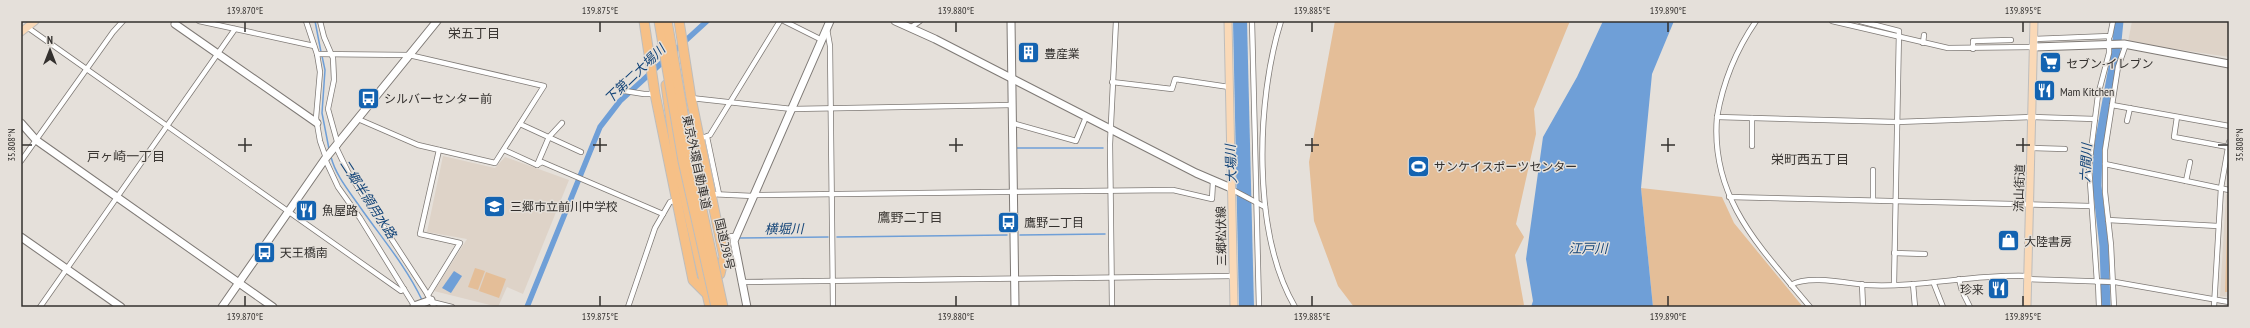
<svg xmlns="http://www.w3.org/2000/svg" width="2250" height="328" viewBox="0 0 2250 328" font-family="'PT Sans Narrow','Noto Sans JP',sans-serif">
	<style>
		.built { fill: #ded3c8 }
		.green { fill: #e4be98 }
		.water { fill: #6f9fd7 }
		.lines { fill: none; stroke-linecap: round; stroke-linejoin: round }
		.stream { stroke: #6f9fd7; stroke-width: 1.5 }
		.canal { stroke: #6f9fd7; stroke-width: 5.5 }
		.river { stroke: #6f9fd7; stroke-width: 9 }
		.street-casing { stroke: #7f7a76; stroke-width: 6 }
		.secondary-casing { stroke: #7f7a76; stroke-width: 9 }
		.primary-casing { stroke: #bebdbc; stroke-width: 9 }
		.highway-casing { stroke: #bebdbc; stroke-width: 11 }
		.street { stroke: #fff; stroke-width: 4.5 }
		.secondary { stroke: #fff; stroke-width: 7 }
		.primary { stroke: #fad9b7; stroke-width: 7 }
		.highway { stroke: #f6c087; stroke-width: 9 }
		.highway-bridge-casing { stroke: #bebdbc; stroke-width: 11; stroke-linecap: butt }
		.highway-bridge { stroke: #f6c087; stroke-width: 9 }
		.ticks { fill: none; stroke: #33302e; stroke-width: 1.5 }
		.labels { text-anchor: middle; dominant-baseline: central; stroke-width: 3; stroke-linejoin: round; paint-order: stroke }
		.poi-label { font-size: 12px; fill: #33302e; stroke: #e5e0da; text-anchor: start }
		.street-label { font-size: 12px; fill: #33302e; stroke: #e5e0da }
		.neighbourhood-label { font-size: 13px; fill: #3c3834; stroke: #e5e0da }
		.water-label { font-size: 13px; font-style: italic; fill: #134478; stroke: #e5e0da }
		.neatline { fill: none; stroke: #33302e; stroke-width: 1.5 }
		.ticks-label { font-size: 10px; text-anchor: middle; fill: #33302e }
	</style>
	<rect width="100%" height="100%" fill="#e5e0da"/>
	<g class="built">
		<path d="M2132,21H2229V57L2128,42Z"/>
		<path d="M443,156L495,168L505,157L569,180L523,294L507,287L498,307L434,291L467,239L427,232Z"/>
		<path d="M2226,194L2229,195V297L2220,296Z"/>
	</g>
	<g class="green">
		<path d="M1335,21H1570L1534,109L1536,134L1516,224L1524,237L1515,255L1524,305L1508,307H1354L1338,286L1314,221L1309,162Z"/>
		<path d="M1641,188L1722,197L1734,223L1803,307H1653Z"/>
		<path d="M2228,198H2229V292H2225Z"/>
		<path d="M475,268L485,271L478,290L468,287Z"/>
		<path d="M486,272L506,279L499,298L479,291Z"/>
	</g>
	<g class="water">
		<path d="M1233,21H1247L1254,307H1239Z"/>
		<path d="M1603,21H1674L1652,74L1641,188L1653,307H1531L1533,301L1526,259L1543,137L1577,77Z"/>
		<path d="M454,271L462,276L451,293L442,288Z"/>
	</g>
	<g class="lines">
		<g class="stream">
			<path d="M315,21L321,52"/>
			<path d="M322,56L325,70L322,113L329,149"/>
			<path d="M1017,148H1103"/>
			<path d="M331,157C336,176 349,191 360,207C381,237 406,266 422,300"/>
			<path d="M1020,235L1105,234"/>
			<path d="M837,237L1007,235"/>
			<path d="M739,238L828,237"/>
		</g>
		<g class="canal">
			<path d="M672,53L707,21"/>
			<path d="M527,307L600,127L620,101L666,59"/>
		</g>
		<path class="river" d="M2106,307L2104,246L2097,186L2098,149L2116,51L2119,21"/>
		<defs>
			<g id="street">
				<path d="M199,21L314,46"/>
				<path d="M306,21L317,54L320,72L316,118L320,141L326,158"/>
				<path d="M320,21L324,37L333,58L334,80L328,109L338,145"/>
				<path d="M784,21L822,40"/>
				<path d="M1252,21L1259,307"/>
				<path d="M1281,21C1256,101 1252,233 1295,307"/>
				<path d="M1756,21C1736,50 1723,82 1717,117L1897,122L2032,117L2095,119"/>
				<path d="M1832,21L1948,48L2034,47"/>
				<path d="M1860,21L1899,31L1894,284"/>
				<path d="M27,27L401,291L404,289"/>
				<path d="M910,28L920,21"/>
				<path d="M827,29L830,46L833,307"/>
				<path d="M2034,39L2110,36L2113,21"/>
				<path d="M1923,43L1924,35"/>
				<path d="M1973,49V41L2011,40"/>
				<path d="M317,54L409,55L544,86L495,163L418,145L358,119"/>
				<path d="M1112,82L1172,89L1175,79L1229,87"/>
				<path d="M625,91L644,94H655"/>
				<path d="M691,98L792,109L1012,105"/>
				<path d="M2112,105L2229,126"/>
				<path d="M1717,117C1710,200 1762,249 1810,307"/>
				<path d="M2177,117L2174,137L2228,147"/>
				<path d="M2127,121L2130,108"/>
				<path d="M1012,123L1076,141L1086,117"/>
				<path d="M520,124L581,152"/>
				<path d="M707,137L719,194"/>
				<path d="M699,139L710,135L780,21"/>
				<path d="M1752,146V118"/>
				<path d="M336,147L348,172L426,292L434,307"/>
				<path d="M2031,148L2065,149"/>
				<path d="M504,150L537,165L542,162L663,214"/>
				<path d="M325,159L338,187L360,218L415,307"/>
				<path d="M21,161L113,32L123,21"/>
				<path d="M2105,164L2229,190"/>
				<path d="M537,165L549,137L562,123"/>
				<path d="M2186,181L2190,162"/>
				<path d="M1231,189L1265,207"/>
				<path d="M710,194L753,196"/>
				<path d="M754,195L1173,190L1212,199L1213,181"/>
				<path d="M1729,197L2091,206"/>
				<path d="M1873,200V170"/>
				<path d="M2108,220L2218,226"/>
				<path d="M720,237L735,236"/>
				<path d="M1894,253L1925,254"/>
				<path d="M1959,279L1962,291L1970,307"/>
				<path d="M2027,279L2115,282L2229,302"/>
				<path d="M741,282L1233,276"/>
				<path d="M2097,282L2089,167L2098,95L2109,53V36"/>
				<path d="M2098,282L2099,307"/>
				<path d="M1862,284L1863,307"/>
				<path d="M1913,284L1915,307"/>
				<path d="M1934,284L1943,307"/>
				<path d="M1791,285C1808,275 1846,283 1866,285C1920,288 1973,274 2027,276"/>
				<path d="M428,295L460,243L420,234L439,150"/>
				<path d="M432,302L452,307"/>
				<path d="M40,307L235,29"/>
				<path d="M628,307L655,228L670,202L676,200"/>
				<path d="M1112,307L1110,144L1116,21"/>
				<path d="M2114,307L2111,245L2105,192V150L2118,67L2126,44"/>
				<path d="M2214,307L2221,188L2229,142"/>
			</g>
			<g id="secondary">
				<path d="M895,21L935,39L1196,173L1231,188"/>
				<path d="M1011,21L1015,307"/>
				<path d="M175,24L317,123"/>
				<path d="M2034,47L2124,44L2229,64"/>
				<path d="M21,123L36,140L273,307"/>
				<path d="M21,237L121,307"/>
				<path d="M414,306L431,300"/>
				<path d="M222,307L325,159L437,21"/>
				<path d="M747,307L734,241L830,21"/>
			</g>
			<g id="primary">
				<path d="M1228,21L1234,307"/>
				<path d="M21,32L35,21"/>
				<path d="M2027,307L2034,21"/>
			</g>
			<g id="highway">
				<path d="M644,21L655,94L693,280L707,294"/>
				<path d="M679,21L691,98L724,257L720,274"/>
				<path d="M666,85L677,163L710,307"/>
			</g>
		</defs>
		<use href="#street" class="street-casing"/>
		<use href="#secondary" class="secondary-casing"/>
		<use href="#primary" class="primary-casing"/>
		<use href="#highway" class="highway-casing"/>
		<use href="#street" class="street"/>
		<use href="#secondary" class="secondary"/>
		<use href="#primary" class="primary"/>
		<use href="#highway" class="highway"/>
		<defs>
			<g id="highway-bridge">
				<path d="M659,21L683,161L716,307"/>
				<path d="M667,21L691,159L723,307"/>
			</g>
		</defs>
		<use href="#highway-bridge" class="highway-bridge-casing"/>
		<use href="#highway-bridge" class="highway-bridge"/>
	</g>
	<path class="ticks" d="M245,22V32M600,22V32M956,22V32M1312,22V32M1668,22V32M2023,22V32M245,138V152M600,138V152M956,138V152M1312,138V152M1668,138V152M2023,138V152M22,145H32M238,145H252M593,145H607M949,145H963M1305,145H1319M1661,145H1675M2016,145H2030M2218,145H2228M245,296V306M600,296V306M956,296V306M1312,296V306M1668,296V306M2023,296V306"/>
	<defs>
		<symbol id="building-square" viewBox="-11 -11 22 22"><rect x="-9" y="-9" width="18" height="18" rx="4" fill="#1363b1" stroke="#e5e0da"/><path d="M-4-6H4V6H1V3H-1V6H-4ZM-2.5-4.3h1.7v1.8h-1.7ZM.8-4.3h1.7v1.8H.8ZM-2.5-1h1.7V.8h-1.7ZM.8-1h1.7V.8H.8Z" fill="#fff"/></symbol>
		<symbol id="supermarket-square" viewBox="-11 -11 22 22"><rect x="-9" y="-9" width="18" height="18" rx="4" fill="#1363b1" stroke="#e5e0da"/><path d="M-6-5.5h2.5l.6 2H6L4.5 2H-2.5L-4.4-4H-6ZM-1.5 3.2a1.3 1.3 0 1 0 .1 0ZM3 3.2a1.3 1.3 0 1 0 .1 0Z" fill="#fff"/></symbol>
		<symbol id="restaurant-square" viewBox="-11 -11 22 22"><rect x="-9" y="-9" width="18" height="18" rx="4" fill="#1363b1" stroke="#e5e0da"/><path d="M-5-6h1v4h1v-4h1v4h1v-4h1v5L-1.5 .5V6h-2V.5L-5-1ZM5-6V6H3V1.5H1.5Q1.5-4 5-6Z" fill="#fff"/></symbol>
		<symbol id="bus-square" viewBox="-11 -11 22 22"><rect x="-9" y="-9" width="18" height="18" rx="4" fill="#1363b1" stroke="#e5e0da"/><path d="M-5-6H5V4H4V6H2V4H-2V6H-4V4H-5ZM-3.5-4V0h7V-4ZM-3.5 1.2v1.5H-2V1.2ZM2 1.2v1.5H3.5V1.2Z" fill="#fff"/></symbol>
		<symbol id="stadium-square" viewBox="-11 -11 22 22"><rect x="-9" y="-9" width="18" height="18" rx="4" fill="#1363b1" stroke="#e5e0da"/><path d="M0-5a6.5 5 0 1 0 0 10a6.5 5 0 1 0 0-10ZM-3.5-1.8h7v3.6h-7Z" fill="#fff"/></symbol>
		<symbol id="school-square" viewBox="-11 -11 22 22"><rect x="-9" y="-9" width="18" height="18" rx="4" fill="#1363b1" stroke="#e5e0da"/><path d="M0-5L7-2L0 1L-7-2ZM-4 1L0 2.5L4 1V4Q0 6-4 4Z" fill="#fff"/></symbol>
		<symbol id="shop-square" viewBox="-11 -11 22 22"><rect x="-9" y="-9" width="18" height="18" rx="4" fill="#1363b1" stroke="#e5e0da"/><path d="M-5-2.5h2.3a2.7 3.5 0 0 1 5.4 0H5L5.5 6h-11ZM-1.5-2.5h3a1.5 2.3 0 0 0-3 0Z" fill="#fff"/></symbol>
	</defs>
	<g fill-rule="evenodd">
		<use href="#building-square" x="1016" y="40" width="25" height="25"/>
		<use href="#supermarket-square" x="2038" y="50" width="25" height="25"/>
		<use href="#restaurant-square" x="2032" y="78" width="25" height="25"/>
		<use href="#bus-square" x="356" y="86" width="25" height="25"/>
		<use href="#stadium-square" x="1406" y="154" width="25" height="25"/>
		<use href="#school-square" x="482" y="194" width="25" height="25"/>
		<use href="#restaurant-square" x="294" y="198" width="25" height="25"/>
		<use href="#bus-square" x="996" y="210" width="25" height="25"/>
		<use href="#shop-square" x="1996" y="228" width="25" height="25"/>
		<use href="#bus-square" x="252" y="240" width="25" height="25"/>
		<use href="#restaurant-square" x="1986" y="276" width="25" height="25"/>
	</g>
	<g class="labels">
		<g class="poi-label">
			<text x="1044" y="53">豊産業</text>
			<text x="2066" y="63">セブン-イレブン</text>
			<text x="2060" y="91">Mam Kitchen</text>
			<text x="384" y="98">シルバーセンター前</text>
			<text x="1434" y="166">サンケイスポーツセンター</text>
			<text x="510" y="206">三郷市立前川中学校</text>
			<text x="322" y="210">魚屋路</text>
			<text x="1024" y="222">鷹野二丁目</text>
			<text x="2024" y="241">大陸書房</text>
			<text x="280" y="252">天王橋南</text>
			<text x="1984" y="289" text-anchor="end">珍来</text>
		</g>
		<g class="street-label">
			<text transform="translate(697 162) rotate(78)">東京外環自動車道</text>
			<text transform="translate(2019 188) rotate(-88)">流山街道</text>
			<text transform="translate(1221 236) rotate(-91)">三郷松伏線</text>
			<text transform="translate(725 244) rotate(77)">国道298号</text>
		</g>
		<g class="neighbourhood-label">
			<text x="474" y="33">栄五丁目</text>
			<text x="126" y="156">戸ヶ崎一丁目</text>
			<text x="1810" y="159">栄町西五丁目</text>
			<text x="910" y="217">鷹野二丁目</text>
		</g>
		<g class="water-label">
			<text transform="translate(635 74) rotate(-44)">下第二大場川</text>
			<text transform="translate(2086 163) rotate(-87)">六間川</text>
			<text transform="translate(1231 164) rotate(-92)">大場川</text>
			<text transform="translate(368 199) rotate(57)">二郷半領用水路</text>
			<text transform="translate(784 229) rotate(-1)">横堀川</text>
			<text x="1588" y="248">江戸川</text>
		</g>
	</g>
	<rect width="2250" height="328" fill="none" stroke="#e5e0da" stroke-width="44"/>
	<g transform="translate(50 50)" stroke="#e5e0da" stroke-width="3" paint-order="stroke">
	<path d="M0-3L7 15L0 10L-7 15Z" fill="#33302e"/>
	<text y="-6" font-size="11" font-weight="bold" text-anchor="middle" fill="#33302e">N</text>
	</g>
	<rect x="22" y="22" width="2206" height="284" class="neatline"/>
	<g class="ticks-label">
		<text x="245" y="14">139.870°E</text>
		<text x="600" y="14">139.875°E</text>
		<text x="956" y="14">139.880°E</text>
		<text x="1312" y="14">139.885°E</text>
		<text x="1668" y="14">139.890°E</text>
		<text x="2023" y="14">139.895°E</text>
		<text transform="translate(11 145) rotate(-90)" y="4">35.808°N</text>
		<text transform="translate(2239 145) rotate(-90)" y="4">35.808°N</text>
		<text x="245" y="320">139.870°E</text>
		<text x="600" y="320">139.875°E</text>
		<text x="956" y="320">139.880°E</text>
		<text x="1312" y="320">139.885°E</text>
		<text x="1668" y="320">139.890°E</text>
		<text x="2023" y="320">139.895°E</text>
	</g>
</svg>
